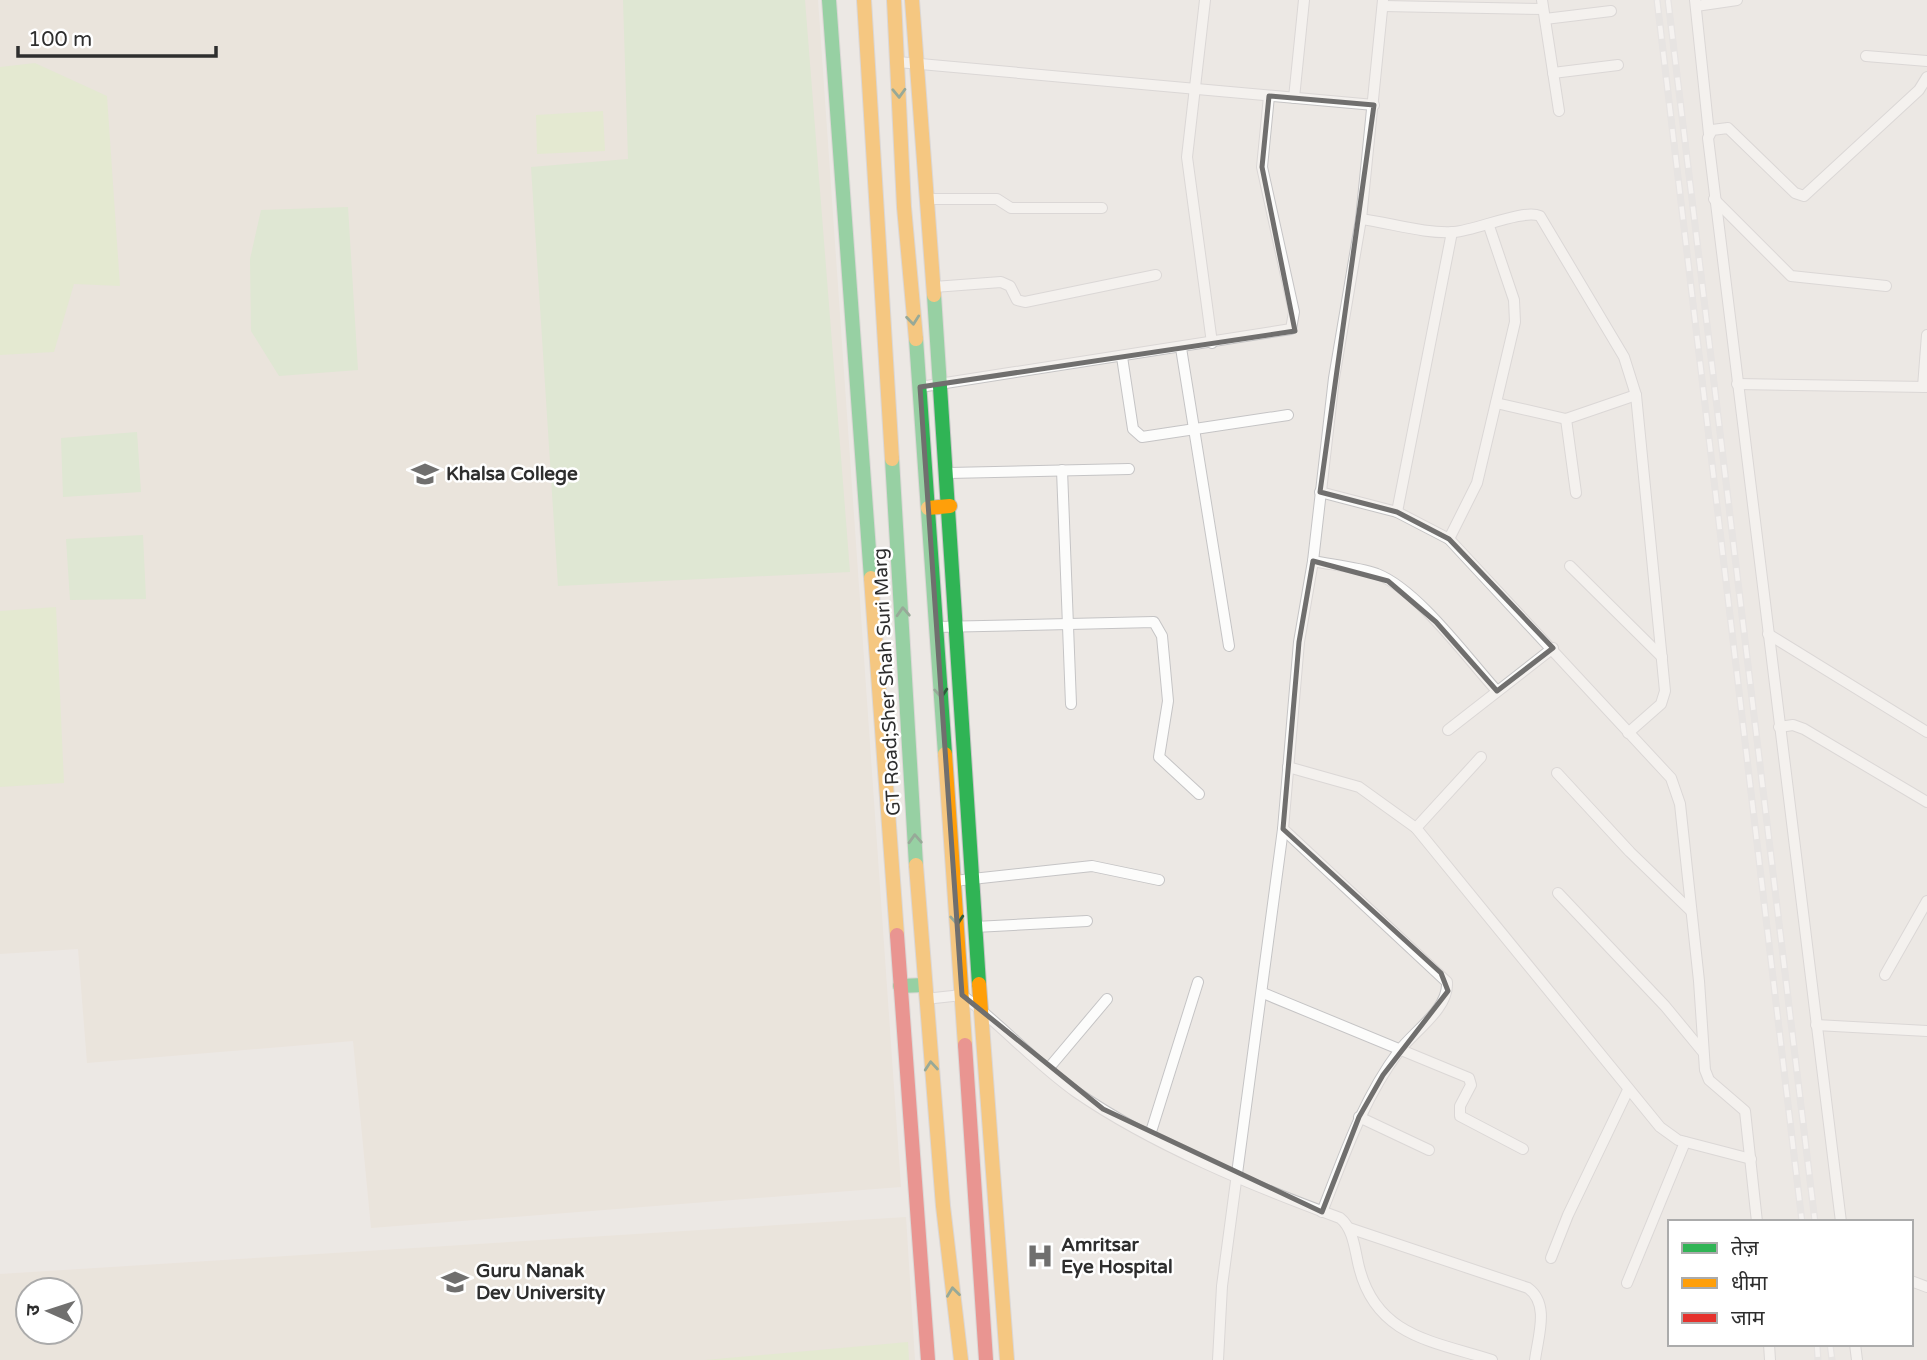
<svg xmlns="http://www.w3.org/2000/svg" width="1927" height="1360" viewBox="0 0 1927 1360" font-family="'Varela Round','Noto Sans Devanagari',sans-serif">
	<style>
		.education { fill: #e6e0d3; fill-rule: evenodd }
		.green { fill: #cee6be }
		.pitch { fill: #d9eabb }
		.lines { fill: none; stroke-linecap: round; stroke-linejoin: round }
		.street-casing { stroke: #c5c4c5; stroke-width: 12 }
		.fast-casing { stroke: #c5c4c5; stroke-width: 16 }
		.slow-casing { stroke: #c5c4c5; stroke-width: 16 }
		.jam-casing { stroke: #c5c4c5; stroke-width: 16 }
		.street { stroke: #fcfcfb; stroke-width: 10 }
		.fast { stroke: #30b455; stroke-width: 14 }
		.slow { stroke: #ff9f0a; stroke-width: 14 }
		.jam { stroke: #e5322d; stroke-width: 14 }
		.rail-casing { stroke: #dfdfe1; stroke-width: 7 }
		.rail { stroke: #fff; stroke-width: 4.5; stroke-dasharray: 13; stroke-linecap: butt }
		.oneway { stroke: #2f5d3c }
		.marked { fill: none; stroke: #706f6e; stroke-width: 5; stroke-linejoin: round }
		.labels { text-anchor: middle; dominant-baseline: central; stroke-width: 5; stroke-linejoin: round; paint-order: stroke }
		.poi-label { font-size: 19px; font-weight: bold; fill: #2e2e2e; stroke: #fff; text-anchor: start }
		.street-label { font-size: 19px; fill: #2e2e2e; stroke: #fff }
	</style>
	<rect width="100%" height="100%" fill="#ece8e4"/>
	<g class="education">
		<path d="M0,0H818L901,1187L371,1228L353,1041L87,1063L78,949L0,954Z"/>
		<path d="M906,1217L915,1360H0V1274ZM28,1290H70V1332H28Z"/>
	</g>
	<g class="green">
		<path d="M623,0H805L850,572L558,586L531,167L628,159Z"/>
		<path d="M348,207L358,370L279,376L251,331L250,259L261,210Z"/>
		<path d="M137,432L141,492L63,497L61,438Z"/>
		<path d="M143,535L146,599L70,600L66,539Z"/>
	</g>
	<g class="pitch">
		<path d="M35,63L107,96L120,286L74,284L54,352L0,355V67Z"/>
		<path d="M603,111L605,151L537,154L536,115Z"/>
		<path d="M56,607L64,783L0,787V611Z"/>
		<path d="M908,1342L909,1360H705Z"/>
	</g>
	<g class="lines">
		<defs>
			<g id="street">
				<path d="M1205,0L1187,157L1212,343"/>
				<path d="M1542,0L1559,111"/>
				<path d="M1695,0L1709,134"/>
				<path d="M1383,6L1543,9"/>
				<path d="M1696,6L1737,0"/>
				<path d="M1545,19L1611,11"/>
				<path d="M1866,56L1927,61"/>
				<path d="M898,62L1374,105"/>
				<path d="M1553,73L1618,65"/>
				<path d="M1294,98L1304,0"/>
				<path d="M927,199H997L1011,208H1102"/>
				<path d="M1714,199L1791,276L1886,286"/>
				<path d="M1361,219C1391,223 1425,234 1454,232C1477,230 1523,209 1540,216L1624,357L1636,395L1665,691L1661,704L1628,733"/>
				<path d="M934,287L1001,282L1010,286L1017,300L1025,302L1156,275"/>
				<path d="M1181,348L1229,646"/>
				<path d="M1122,357L1133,429L1142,437L1288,415"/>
				<path d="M1737,384L1927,387"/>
				<path d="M920,387L1291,329L1294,312L1262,167L1269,96"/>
				<path d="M1923,387L1927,335"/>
				<path d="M1496,403L1566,419L1636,395"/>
				<path d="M1566,419L1576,493"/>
				<path d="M1062,470L1071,704"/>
				<path d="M948,473L1129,469"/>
				<path d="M1320,492L1397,512L1449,539L1671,778L1680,804L1699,981L1705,1070L1709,1080L1745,1111L1757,1222"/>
				<path d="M1397,512L1452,232"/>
				<path d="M1449,539L1477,483L1515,322L1514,300L1489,226"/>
				<path d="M1313,561C1333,565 1357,567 1377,574C1418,590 1467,658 1497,691"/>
				<path d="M1570,566L1662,657"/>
				<path d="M937,627L1154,622L1162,636L1168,701L1159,757L1199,794"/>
				<path d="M1768,634L1927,732"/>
				<path d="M1779,727L1793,725L1804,729L1927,802"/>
				<path d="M1448,730L1553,648"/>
				<path d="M1288,767L1359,787L1416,828L1660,1127L1678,1140L1751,1159"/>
				<path d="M1557,773L1630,852L1691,911"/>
				<path d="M1416,828L1481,757"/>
				<path d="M1283,829L1447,982C1449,1009 1414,1031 1399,1051C1363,1099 1344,1156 1322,1212"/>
				<path d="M954,881L1092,866L1159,880"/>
				<path d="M1558,893L1665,1006L1703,1052"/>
				<path d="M975,927L1087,921"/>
				<path d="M1885,975L1927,901"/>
				<path d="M1263,993L1469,1078L1471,1085L1460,1106V1116L1523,1149"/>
				<path d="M925,999L962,995C1002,1025 1035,1063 1076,1092C1153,1145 1253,1186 1340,1218C1354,1229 1355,1252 1359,1267C1376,1336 1432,1341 1492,1360"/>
				<path d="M1816,1025L1927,1031"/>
				<path d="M1048,1069L1107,999"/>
				<path d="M1359,1117L1429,1150"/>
				<path d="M1150,1135L1198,982"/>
				<path d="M1841,1222L1708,138L1712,130L1728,128L1795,193L1804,196L1919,90L1927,77"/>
				<path d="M1349,1228L1528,1288C1550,1304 1538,1336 1535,1360"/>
				<path d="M1551,1258L1568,1215L1628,1090"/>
				<path d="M1911,1281L1927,1287"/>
				<path d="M1627,1283L1685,1142"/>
				<path d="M1769,1344L1770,1360"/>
				<path d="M1855,1344L1857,1360"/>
				<path d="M1218,1360L1222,1286L1283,829L1299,642L1313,561L1334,378L1361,219L1383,0"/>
			</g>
			<g id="fast">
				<path d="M829,0L871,578"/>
				<path d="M934,295L979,984"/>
				<path d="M916,339L945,754"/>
				<path d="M892,459L916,865"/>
				<path d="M900,986L924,985"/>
			</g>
			<g id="slow">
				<path d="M864,0L892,459"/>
				<path d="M894,0L904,207L916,339"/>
				<path d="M912,0L934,295"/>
				<path d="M928,508L950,506"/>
				<path d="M871,578L897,935"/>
				<path d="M945,754L965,1045"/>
				<path d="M916,865L943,1206L961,1360"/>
				<path d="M979,984L1007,1360"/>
			</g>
			<g id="jam">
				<path d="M897,935L928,1360"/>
				<path d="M965,1045L986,1360"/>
			</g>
		</defs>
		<use href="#street" class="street-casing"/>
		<use href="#fast" class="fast-casing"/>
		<use href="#slow" class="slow-casing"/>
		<use href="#jam" class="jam-casing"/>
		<use href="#street" class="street"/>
		<use href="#fast" class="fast"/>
		<use href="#slow" class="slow"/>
		<use href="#jam" class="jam"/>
		<defs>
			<g id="rail">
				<path d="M1657,0L1802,1222"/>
				<path d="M1668,0L1815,1222"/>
				<path d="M1817,1344L1818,1360"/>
				<path d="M1830,1344L1832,1360"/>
			</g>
		</defs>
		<use href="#rail" class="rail-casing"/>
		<use href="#rail" class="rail"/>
	</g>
	<defs><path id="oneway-chevron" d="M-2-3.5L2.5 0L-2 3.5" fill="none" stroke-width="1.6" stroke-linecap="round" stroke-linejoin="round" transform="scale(1.75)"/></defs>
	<g class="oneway">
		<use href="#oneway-chevron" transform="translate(899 93) rotate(88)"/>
		<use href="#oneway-chevron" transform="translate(913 320) rotate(84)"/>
		<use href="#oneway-chevron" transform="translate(903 612) rotate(-93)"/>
		<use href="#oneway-chevron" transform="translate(941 693) rotate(86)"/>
		<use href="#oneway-chevron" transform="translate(915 839) rotate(-93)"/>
		<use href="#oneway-chevron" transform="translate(957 920) rotate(86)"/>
		<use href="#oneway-chevron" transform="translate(931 1066) rotate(-95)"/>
		<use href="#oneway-chevron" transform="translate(953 1292) rotate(-97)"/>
	</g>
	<path d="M0 0H1927V1360H0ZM1269,96L1374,105L1320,492L1397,512L1449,539L1553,648L1497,691L1436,622L1388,581L1313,561L1299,642L1283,829L1441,973L1448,991L1383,1075L1359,1117L1322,1212L1103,1109L962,995L920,387L1295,331L1262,167Z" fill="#ece8e4" fill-opacity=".55" fill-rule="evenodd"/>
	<path class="marked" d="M1269,96L1374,105L1320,492L1397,512L1449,539L1553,648L1497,691L1436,622L1388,581L1313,561L1299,642L1283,829L1441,973L1448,991L1383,1075L1359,1117L1322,1212L1103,1109L962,995L920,387L1295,331L1262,167Z"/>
	<defs>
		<symbol id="university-bare" viewBox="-9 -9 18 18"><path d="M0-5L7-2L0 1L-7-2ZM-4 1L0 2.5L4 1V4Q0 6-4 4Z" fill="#706f6e" stroke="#fff" stroke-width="2.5" paint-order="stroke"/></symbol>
		<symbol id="hospital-bare" viewBox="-9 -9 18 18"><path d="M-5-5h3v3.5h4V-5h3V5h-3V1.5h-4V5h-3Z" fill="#706f6e" stroke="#fff" stroke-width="2.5" paint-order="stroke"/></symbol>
	</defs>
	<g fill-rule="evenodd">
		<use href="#university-bare" x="406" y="455" width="38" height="38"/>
		<use href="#hospital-bare" x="1021" y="1237" width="38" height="38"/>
		<use href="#university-bare" x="436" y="1263" width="38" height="38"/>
	</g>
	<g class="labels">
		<g class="poi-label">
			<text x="446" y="474">Khalsa College</text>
			<text x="1061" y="1245">Amritsar<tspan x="1061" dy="22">Eye Hospital</tspan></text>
			<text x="476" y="1271">Guru Nanak<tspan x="476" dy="22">Dev University</tspan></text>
		</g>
		<g class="street-label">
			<text transform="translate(887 682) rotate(-93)">GT Road;Sher Shah Suri Marg</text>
		</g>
	</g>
	<rect x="1668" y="1220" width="245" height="126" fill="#ffffff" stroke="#ababab" stroke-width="2"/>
	<rect x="1682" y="1243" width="35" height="10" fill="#30b455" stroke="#ababab" stroke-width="2"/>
	<text x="1731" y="1255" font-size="21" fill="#2e2e2e">तेज़</text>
	<rect x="1682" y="1278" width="35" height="10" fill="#ff9f0a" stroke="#ababab" stroke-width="2"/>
	<text x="1731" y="1290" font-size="21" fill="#2e2e2e">धीमा</text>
	<rect x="1682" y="1313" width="35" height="10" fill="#e5322d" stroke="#ababab" stroke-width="2"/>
	<text x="1731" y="1325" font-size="21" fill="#2e2e2e">जाम</text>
	<g transform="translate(49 1311) rotate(273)"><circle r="33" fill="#ffffff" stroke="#ababab" stroke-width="2"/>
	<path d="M0-5L12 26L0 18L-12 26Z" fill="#706f6e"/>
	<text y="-10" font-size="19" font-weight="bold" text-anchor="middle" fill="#2e2e2e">उ</text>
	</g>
	<path d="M18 46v10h198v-10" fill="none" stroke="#2e2e2e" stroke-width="3.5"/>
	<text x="28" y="46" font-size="21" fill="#2e2e2e" stroke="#ffffff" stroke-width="5" paint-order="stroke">100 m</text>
</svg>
